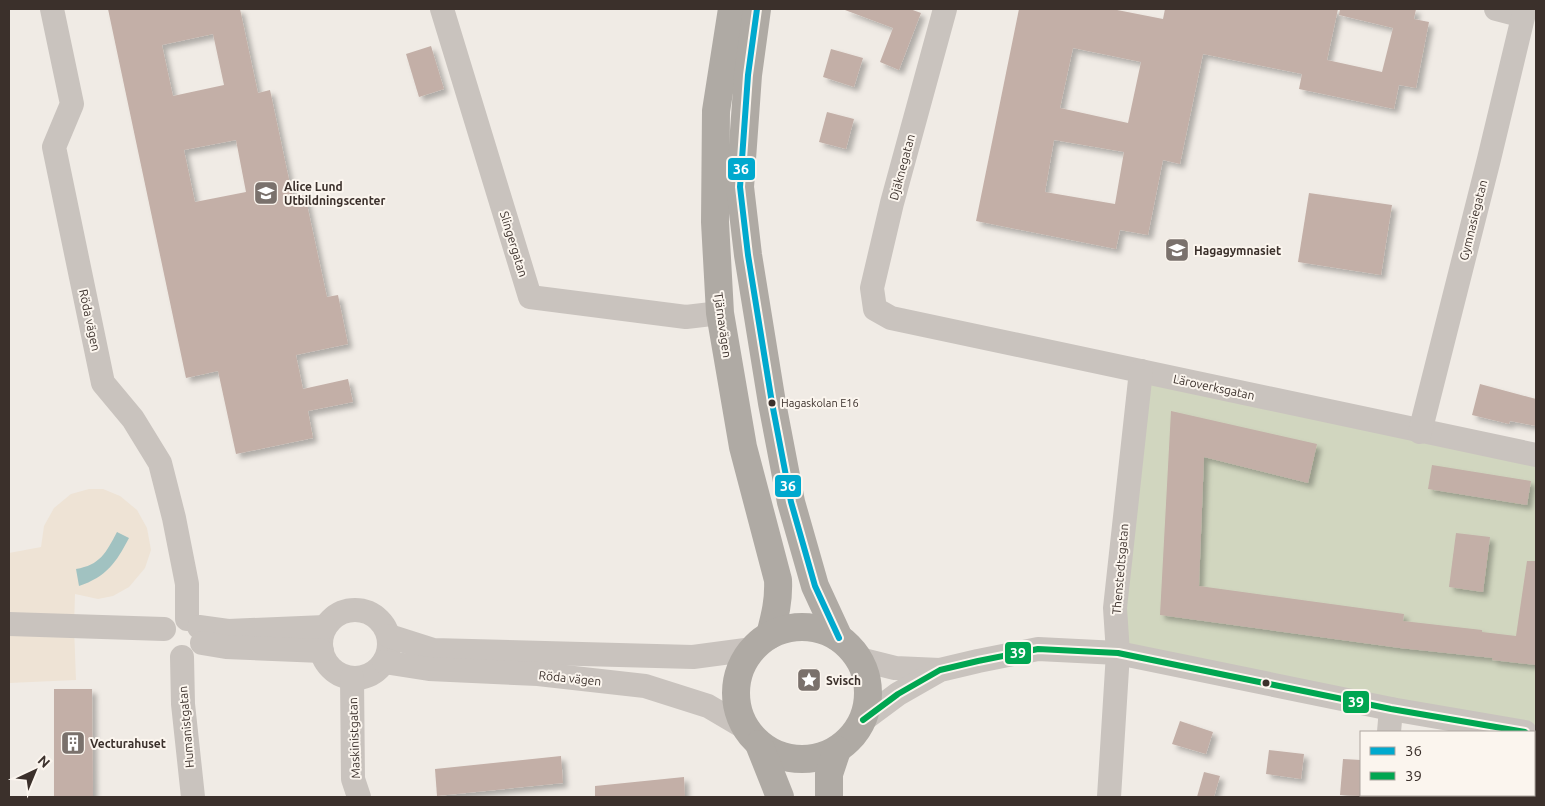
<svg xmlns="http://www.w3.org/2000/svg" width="1545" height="806" viewBox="0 0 1545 806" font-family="Ubuntu,sans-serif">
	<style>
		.green { fill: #d1d6bf }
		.plaza { fill: #eee3d5 }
		.water { fill: #a1c2c1 }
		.building { fill: #c3afa7; fill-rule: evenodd; filter: url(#shadow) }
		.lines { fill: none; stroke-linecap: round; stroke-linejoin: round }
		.minor { stroke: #c9c3be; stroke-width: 24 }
		.highway { stroke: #afaaa4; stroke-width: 28 }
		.bus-1-casing { stroke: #fbf5ee; stroke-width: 10 }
		.bus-2-casing { stroke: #fbf5ee; stroke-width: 10 }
		.bus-1 { stroke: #00a9ce; stroke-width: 6 }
		.bus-2 { stroke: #00a651; stroke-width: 6 }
		.bus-dot { fill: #3b302b; stroke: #fbf5ee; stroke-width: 2 }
		.labels { text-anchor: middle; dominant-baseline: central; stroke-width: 4; stroke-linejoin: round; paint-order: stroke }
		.bus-label { font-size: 11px; fill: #3b302b; stroke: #fbf5ee; text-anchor: start }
		.street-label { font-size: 12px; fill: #3b302b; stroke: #fbf5ee }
		.poi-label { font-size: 12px; font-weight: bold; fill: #3b302b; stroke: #fbf5ee; text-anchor: start }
		.line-badge { stroke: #fbf5ee; stroke-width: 2 }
		.badge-label { font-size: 14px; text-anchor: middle; font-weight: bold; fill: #fff }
	</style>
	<defs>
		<filter id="shadow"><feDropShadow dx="4.5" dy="4.5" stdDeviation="2.5" flood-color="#0004"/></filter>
	</defs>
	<rect width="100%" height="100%" fill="#f0ebe5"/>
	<path class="green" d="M1141,371L1536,455V734L1118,653Z"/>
	<path class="plaza" d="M89,489H103L120,496L137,510L147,528L151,550L145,568L129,587L113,596L98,599L75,594L74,627L76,680L9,683V553L41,547L44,526L54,508L71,494Z"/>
	<path class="water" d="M117,532L129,538C116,563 106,577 79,586L76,569C100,565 106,553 117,532Z"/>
	<g class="building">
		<path d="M108,9H240L258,93L270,90L293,198L305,195L327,297L338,295L348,344L296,355L303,389L348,379L353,402L308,411L313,438L236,454L218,371L186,378ZM213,34L224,85L173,96L162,45ZM236,140L246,192L195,202L184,150Z"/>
		<path d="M845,9H910L921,13L899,70L880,62L893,28L845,10Z"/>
		<path d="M1019,9H1112L1163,19L1165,9H1338L1327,60L1382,72L1393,28L1339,15L1340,9H1416L1414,19L1429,22L1416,88L1399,85L1394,109L1299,89L1302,74L1203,54L1180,164L1163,160L1148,235L1120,230L1116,249L976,221ZM1073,48L1141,62L1128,123L1060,108ZM1054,140L1124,152L1115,204L1045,192Z"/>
		<path d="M431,46L444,89L419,97L406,54Z"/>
		<path d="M831,49L863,58L854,87L823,77Z"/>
		<path d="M827,112L854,119L846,149L819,142Z"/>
		<path d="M1309,193L1392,205L1381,275L1298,262Z"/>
		<path d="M1480,384L1536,399V426L1510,421L1509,424L1472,415Z"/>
		<path d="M1171,411L1317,444L1308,483L1204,457L1199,586L1404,614L1403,621L1482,630V632L1516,636L1527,561H1536V665L1492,660L1493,658L1400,648L1160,615Z"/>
		<path d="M1432,465L1531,481L1527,505L1428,489Z"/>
		<path d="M1456,533L1490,537L1483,592L1449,587Z"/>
		<path d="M54,689H92L93,797H54Z"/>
		<path d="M1180,721L1213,732L1206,754L1172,744Z"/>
		<path d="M1269,750L1304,754L1301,779L1266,774Z"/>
		<path d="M561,756L563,783L437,796L435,769Z"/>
		<path d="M1343,759L1361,760V796L1340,795Z"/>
		<path d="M1204,772L1220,776L1214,797H1197Z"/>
		<path d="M684,777L685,797H595V786Z"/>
	</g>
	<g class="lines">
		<g class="minor">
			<path d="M52,9L72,104L54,147L103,383L133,419L160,463L174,518L187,584V619"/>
			<path d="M442,9L530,297L686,317L720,313"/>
			<path d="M945,9L892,203L872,288L875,309L891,318L1536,455"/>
			<path d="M1496,9L1523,16"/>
			<path d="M1420,432L1489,159L1525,9"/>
			<circle cx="355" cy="644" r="34"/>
			<path d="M9,624L164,629"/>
			<path d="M199,627L228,631L325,627"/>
			<path d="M389,636L433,650L693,657L753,649"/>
			<path d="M202,643L226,647L322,651"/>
			<path d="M182,657L183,704L193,797"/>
			<path d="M859,659L895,668L940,670"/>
			<path d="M384,662L429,669L538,674L645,686L708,706L747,729"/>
			<path d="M352,678L353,779L359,797"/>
			<path d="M863,720L898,694L940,670L978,661L1038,649L1118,653L1391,709L1525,732"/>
			<path d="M1389,732L1391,709"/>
			<path d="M1109,797L1118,653L1115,608L1141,371"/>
			<path d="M1382,797L1383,795"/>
		</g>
		<g class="highway">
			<path d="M732,9L716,111L715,222L720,313L743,447L778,580C779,600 775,616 770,635"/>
			<path d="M757,9L748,75L740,187L748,255L772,403L791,502L815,586L839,638"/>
			<circle cx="802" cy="693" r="66"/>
			<path d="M759,744L780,797"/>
			<path d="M829,797V774L837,750"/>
		</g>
		<defs>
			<path id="bus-1" d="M757,9L748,75L740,187L748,255L772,403L791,502L815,586L839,638"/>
			<path id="bus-2" d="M863,720L898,694L940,670L978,661L1038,649L1118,653L1391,709L1525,732"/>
		</defs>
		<use href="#bus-1" class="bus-1-casing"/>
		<use href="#bus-2" class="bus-2-casing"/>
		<use href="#bus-1" class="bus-1"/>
		<use href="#bus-2" class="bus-2"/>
	</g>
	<defs>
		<symbol id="school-square" viewBox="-11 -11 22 22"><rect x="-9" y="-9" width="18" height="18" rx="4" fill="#7a716c" stroke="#fbf5ee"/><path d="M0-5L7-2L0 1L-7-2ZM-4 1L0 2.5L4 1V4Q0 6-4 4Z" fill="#fff"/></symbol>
		<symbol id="sight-square" viewBox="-11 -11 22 22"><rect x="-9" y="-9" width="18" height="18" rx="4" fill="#7a716c" stroke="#fbf5ee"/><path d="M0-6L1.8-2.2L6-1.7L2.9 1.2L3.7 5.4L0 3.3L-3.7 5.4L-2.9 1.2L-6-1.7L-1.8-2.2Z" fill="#fff"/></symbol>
		<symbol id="building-square" viewBox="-11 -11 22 22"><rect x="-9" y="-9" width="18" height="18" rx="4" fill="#7a716c" stroke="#fbf5ee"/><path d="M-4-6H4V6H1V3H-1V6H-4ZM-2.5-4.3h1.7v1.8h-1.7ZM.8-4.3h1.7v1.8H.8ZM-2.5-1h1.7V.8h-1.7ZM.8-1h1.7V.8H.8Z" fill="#fff"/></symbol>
	</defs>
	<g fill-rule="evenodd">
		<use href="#school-square" x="252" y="179" width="28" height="28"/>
		<use href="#school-square" x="1163" y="236" width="28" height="28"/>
		<use href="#sight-square" x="795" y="666" width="28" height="28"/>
		<use href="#building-square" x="59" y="729" width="28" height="28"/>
	</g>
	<g class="bus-dot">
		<circle cx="772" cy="403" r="4.5"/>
		<circle cx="1266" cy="683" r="4.5"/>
	</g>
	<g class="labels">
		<g class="bus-label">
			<text x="781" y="403">Hagaskolan E16</text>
		</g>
		<g class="street-label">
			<text transform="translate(902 167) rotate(-75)">Djäknegatan</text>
			<text transform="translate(1473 220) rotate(-76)">Gymnasiegatan</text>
			<text transform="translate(514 244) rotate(73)">Slingergatan</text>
			<text transform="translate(90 320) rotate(78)">Röda vägen</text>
			<text transform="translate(723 325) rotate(82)">Tjärnavägen</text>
			<text transform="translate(1214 387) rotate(12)">Läroverksgatan</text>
			<text transform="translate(1120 569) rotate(-85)">Thenstedtsgatan</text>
			<text transform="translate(570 678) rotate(6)">Röda vägen</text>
			<text transform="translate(186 727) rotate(-95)">Humanistgatan</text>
			<text transform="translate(354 738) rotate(-92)">Maskinistgatan</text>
		</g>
		<g class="poi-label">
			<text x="284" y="186">Alice Lund<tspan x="284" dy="14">Utbildningscenter</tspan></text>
			<text x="1194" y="250">Hagagymnasiet</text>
			<text x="826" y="680">Svisch</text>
			<text x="90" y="743">Vecturahuset</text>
		</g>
	</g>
	<g class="line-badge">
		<rect x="727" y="157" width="29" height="24" rx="5" fill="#00a9ce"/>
		<rect x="774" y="474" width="28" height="24" rx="5" fill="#00a9ce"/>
		<rect x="1004" y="641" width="28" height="24" rx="5" fill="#00a651"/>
		<rect x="1342" y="690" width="28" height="24" rx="5" fill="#00a651"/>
	</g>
	<g class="badge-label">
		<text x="741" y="174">36</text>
		<text x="788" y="491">36</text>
		<text x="1018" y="658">39</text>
		<text x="1356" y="707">39</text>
	</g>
	<rect width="1545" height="806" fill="none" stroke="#3b302b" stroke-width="20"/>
	<rect x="1360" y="731" width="175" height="65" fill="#fbf5ee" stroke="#aea6a0"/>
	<rect x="1370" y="747" width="25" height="8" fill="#00a9ce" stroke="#aea6a0"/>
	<text x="1405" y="756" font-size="15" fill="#3b302b">36</text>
	<rect x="1370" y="772" width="25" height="8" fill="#00a651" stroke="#aea6a0"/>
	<text x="1405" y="781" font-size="15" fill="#3b302b">39</text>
	<g transform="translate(35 771) rotate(44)" stroke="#fbf5ee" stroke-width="4" paint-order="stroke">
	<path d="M0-4L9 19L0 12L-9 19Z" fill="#3b302b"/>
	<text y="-8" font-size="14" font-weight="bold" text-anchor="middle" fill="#3b302b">N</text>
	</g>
</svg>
